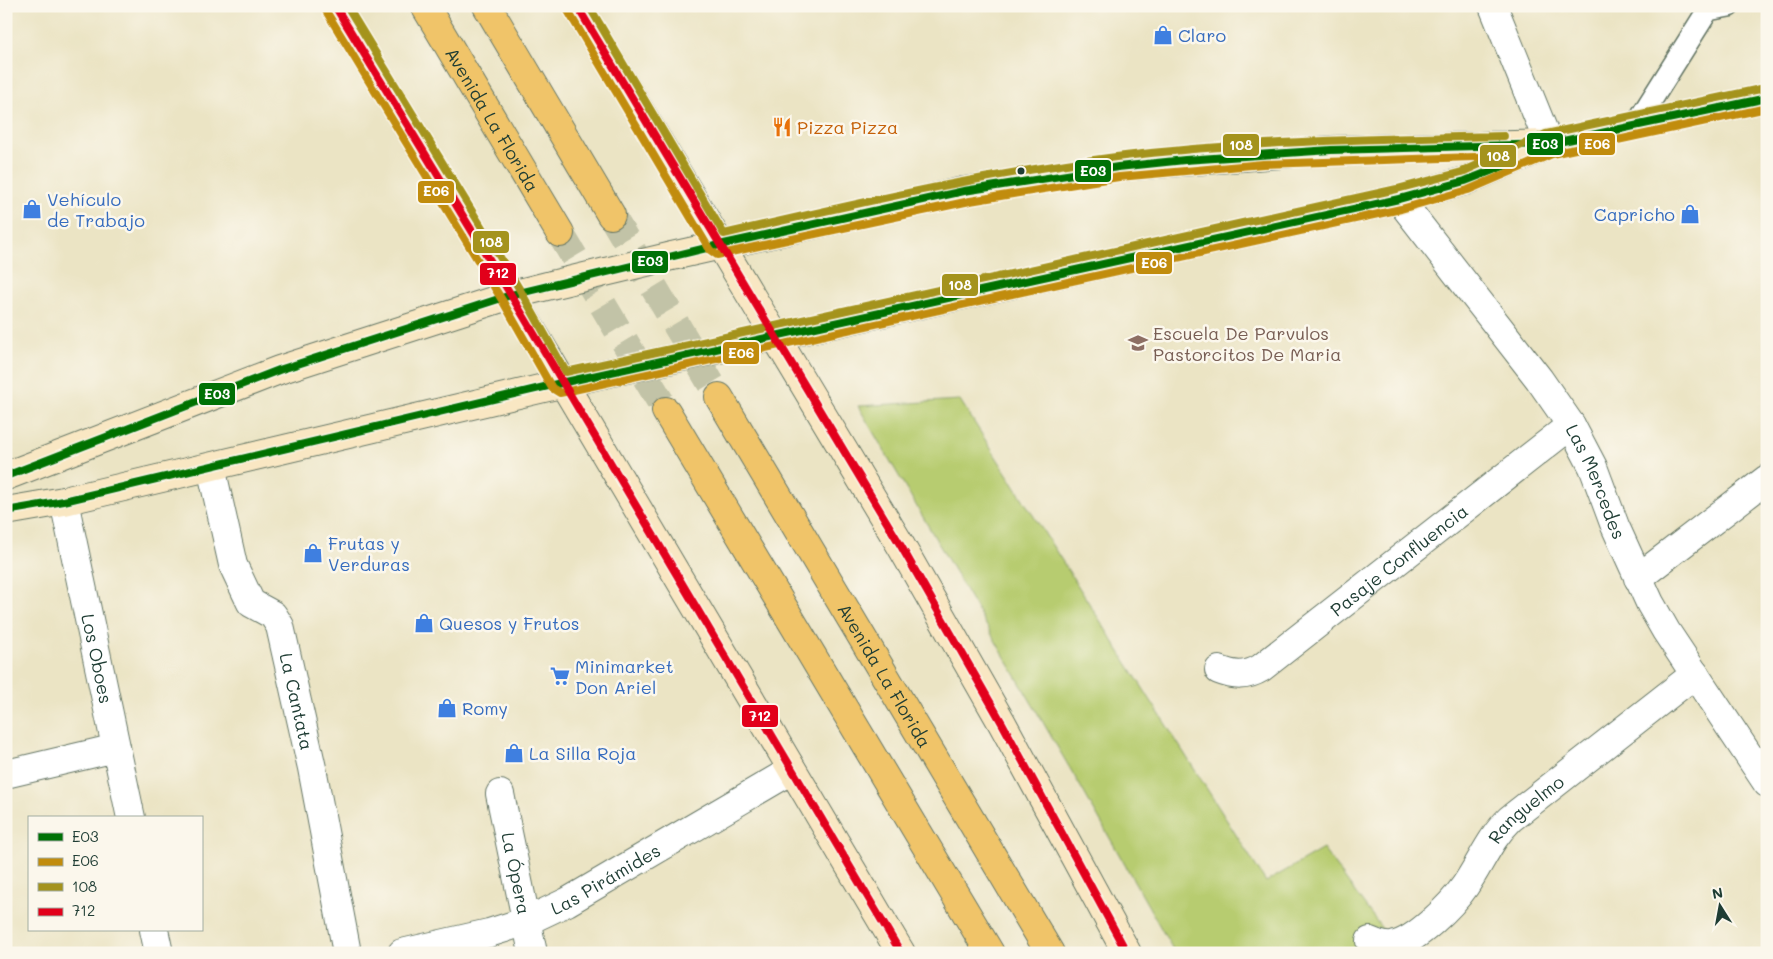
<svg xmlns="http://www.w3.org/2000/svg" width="1773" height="959" viewBox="0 0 1773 959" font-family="Mali,sans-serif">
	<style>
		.green { fill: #b7cc70; stroke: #6b8452 }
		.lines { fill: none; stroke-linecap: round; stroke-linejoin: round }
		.primary-tunnel { stroke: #c2c3a7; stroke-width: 28; stroke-dasharray: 28 14; stroke-linecap: butt }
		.service-casing { stroke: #676; stroke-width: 24 }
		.minor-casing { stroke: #676; stroke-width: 30 }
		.tertiary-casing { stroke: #676; stroke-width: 30 }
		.secondary-casing { stroke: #676; stroke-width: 30 }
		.primary-casing { stroke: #676; stroke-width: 30 }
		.service { stroke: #fff; stroke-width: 21 }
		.minor { stroke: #fff; stroke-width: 28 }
		.tertiary { stroke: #fff; stroke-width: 28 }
		.secondary { stroke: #f9e7c3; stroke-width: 28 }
		.primary { stroke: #f0c469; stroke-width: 28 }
		.secondary-bridge-casing { stroke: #676; stroke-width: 30; stroke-linecap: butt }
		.secondary-bridge { stroke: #f9e7c3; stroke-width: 28 }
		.bus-1-casing { stroke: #fbf7ec; stroke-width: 11 }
		.bus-2-casing { stroke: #fbf7ec; stroke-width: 11 }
		.bus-3-casing { stroke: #fbf7ec; stroke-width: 11 }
		.bus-4-casing { stroke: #fbf7ec; stroke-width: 11 }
		.bus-1 { stroke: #007106; stroke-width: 8 }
		.bus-2 { stroke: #c18c0d; stroke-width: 8 }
		.bus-3 { stroke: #a4931d; stroke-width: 8 }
		.bus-4 { stroke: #e2001a; stroke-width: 8 }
		.bus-dot { fill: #1f3d34; stroke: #fbf7ec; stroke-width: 2 }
		.labels { text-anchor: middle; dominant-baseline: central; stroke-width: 5; stroke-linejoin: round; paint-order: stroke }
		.shop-label { font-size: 18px; fill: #366cbe; stroke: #fbf7ec; text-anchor: start }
		.street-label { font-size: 18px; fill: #1f3d34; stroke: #fbf7ec }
		.food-label { font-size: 18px; fill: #c56008; stroke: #fbf7ec; text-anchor: start }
		.education-label { font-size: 18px; fill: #785e54; stroke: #fbf7ec; text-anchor: start }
		.line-badge { stroke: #fbf7ec; stroke-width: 2 }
		.badge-label { font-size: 14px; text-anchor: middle; font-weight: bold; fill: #fff }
	</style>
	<rect width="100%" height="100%" fill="#fbf7ec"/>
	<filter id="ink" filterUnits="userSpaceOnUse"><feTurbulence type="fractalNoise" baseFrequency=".02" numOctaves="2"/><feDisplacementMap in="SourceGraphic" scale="10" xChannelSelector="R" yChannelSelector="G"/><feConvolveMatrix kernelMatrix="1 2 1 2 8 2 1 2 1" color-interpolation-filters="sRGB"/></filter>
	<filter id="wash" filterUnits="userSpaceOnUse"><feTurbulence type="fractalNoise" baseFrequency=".0096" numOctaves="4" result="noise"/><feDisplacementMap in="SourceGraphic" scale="20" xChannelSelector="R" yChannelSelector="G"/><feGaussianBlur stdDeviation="1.12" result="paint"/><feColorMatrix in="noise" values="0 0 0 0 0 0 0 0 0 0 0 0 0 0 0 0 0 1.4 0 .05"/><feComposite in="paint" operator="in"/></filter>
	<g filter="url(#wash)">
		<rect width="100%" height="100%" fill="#ebe4c4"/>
		<path class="green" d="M960,400L1266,882L1323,849L1400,953H1175L1082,789L858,406Z"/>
	</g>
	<g filter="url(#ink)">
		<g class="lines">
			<g class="primary-tunnel">
				<path d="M611,215L719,397"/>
				<path d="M560,233L666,411"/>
			</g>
			<defs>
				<path id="service" d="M1635,126L1708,10L1729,6"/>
				<g id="minor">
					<path id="s1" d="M1399,199L1539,379L1571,425L1593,467L1615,526L1650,603L1666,631L1767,783"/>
					<path id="s2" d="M211,467L233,565L251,603L273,615L280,626L312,768L347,953"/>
					<path id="s3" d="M64,501L131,818"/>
					<path d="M1638,578L1767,479"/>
					<path id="s4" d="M1219,670C1234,676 1246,677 1261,668L1571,425"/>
					<path d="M6,774L116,748"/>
					<path id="s5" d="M500,794L533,953"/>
					<path d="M154,930L159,953"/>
					<path id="s6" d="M1370,941C1377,944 1384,947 1392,946C1415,942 1452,905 1465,886C1481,863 1490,838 1510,819L1695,674"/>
					<path id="s7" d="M402,953L489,933L527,921L567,902L792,770"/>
				</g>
				<path id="tertiary" d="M1493,6L1549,144"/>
				<g id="secondary">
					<path d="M335,6L511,295L901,953"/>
					<path d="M577,6L901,546L1002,723L1127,953"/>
					<path d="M672,256L964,191L1118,167L1331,150L1549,144L1767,98"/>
					<path d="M723,348L1399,199L1465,181L1539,149"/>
					<path d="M6,476L279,370L511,295L551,285"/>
					<path d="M6,511L64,501L603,374"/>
				</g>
				<g id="primary">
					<path id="s8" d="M425,6L560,233"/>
					<path d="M487,6L611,215"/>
					<path id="s9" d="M719,397L1050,953"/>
					<path d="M666,411L990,953"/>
				</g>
			</defs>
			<use href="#service" class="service-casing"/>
			<use href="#minor" class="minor-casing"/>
			<use href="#tertiary" class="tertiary-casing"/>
			<use href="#secondary" class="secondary-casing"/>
			<use href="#primary" class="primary-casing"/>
			<use href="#service" class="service"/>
			<use href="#minor" class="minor"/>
			<use href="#tertiary" class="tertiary"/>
			<use href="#secondary" class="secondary"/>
			<use href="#primary" class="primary"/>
			<defs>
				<g id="secondary-bridge">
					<path d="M551,285L672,256"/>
					<path d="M603,374L723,348"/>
				</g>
			</defs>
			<use href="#secondary-bridge" class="secondary-bridge-casing"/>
			<use href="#secondary-bridge" class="secondary-bridge"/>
			<defs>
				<g id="bus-1">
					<path d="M6,476L279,370L511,295L719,245L964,191L1118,167L1185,160L1331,150L1549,144L1767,98"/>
					<path d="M6,511L64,501L561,383L1399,199L1465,181L1506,165"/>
				</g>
				<g id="bus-2">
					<path d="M326,11L502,300L552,388L560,393L1401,209L1468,190L1552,154L1767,108"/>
					<path d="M568,11L710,250L717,255L970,201L1119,177L1263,164L1504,156"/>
				</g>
				<g id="bus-3">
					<path d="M347,6L520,290L566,372L1397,189L1462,172L1546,134L1765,88"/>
					<path d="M589,6L724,234C854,204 984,174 1116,157C1245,141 1374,139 1504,136"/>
				</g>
				<g id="bus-4">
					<path d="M335,6L511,295L901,953"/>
					<path d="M577,6L901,546L1002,723L1127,953"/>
				</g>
			</defs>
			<use href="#bus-1" class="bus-1-casing"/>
			<use href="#bus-2" class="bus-2-casing"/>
			<use href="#bus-3" class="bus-3-casing"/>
			<use href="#bus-4" class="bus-4-casing"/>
			<use href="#bus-1" class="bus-1"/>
			<use href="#bus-2" class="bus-2"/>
			<use href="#bus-3" class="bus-3"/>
			<use href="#bus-4" class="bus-4"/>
		</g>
	</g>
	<defs>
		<symbol id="shop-bare" viewBox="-9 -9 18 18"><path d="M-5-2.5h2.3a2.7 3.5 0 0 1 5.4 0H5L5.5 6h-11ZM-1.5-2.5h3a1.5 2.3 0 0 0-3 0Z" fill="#3f7fe0" stroke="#fbf7ec" stroke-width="2.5" paint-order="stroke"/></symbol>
		<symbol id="restaurant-bare" viewBox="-9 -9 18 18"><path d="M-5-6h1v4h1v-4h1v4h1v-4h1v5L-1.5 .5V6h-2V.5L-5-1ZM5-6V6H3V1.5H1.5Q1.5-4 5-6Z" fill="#e8710a" stroke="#fbf7ec" stroke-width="2.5" paint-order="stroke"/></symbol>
		<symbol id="school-bare" viewBox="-9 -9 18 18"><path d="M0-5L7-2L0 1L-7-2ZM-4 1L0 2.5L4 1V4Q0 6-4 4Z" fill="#8d6e63" stroke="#fbf7ec" stroke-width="2.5" paint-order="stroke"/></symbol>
		<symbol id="supermarket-bare" viewBox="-9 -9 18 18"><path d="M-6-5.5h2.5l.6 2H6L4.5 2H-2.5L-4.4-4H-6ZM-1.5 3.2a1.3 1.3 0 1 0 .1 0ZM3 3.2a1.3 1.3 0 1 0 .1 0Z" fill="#3f7fe0" stroke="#fbf7ec" stroke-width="2.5" paint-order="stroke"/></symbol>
	</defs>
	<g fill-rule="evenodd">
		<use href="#shop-bare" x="1149" y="21" width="28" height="28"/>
		<use href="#restaurant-bare" x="768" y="113" width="28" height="28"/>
		<use href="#shop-bare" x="18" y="195" width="28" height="28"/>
		<use href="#shop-bare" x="1676" y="200" width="28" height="28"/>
		<use href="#school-bare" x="1124" y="329" width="28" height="28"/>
		<use href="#shop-bare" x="299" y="539" width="28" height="28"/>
		<use href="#shop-bare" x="410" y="609" width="28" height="28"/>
		<use href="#supermarket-bare" x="546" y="662" width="28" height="28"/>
		<use href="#shop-bare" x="433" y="694" width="28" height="28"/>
		<use href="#shop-bare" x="500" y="739" width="28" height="28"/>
	</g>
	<circle class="bus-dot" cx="1021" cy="171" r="4.5"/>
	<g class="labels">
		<g class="shop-label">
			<text x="1178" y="35">Claro</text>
			<text x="47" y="199">Vehículo<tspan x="47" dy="21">de Trabajo</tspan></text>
			<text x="1675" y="214" text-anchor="end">Capricho</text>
			<text x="328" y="543">Frutas y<tspan x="328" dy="21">Verduras</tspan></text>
			<text x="439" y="623">Quesos y Frutos</text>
			<text x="575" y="666">Minimarket<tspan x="575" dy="21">Don Ariel</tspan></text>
			<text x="462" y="708">Romy</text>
			<text x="529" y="753">La Silla Roja</text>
		</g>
		<g class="street-label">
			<text stroke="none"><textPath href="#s8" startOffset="132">Avenida La Florida</textPath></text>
			<text stroke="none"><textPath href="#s1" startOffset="346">Las Mercedes</textPath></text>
			<text stroke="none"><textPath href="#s4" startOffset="219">Pasaje Confluencia</textPath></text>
			<text stroke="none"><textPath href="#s3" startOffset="161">Los Oboes</textPath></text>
			<text stroke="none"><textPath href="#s9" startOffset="324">Avenida La Florida</textPath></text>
			<text stroke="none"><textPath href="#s2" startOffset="258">La Cantata</textPath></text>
			<text stroke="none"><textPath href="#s6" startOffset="218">Ranguelmo</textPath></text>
			<text stroke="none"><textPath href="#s5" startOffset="81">La Ópera</textPath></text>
			<text stroke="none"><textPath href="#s7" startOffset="218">Las Pirámides</textPath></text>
		</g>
		<g class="food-label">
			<text x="797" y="127">Pizza Pizza</text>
		</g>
		<g class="education-label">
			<text x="1153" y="333">Escuela De Parvulos<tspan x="1153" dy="21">Pastorcitos De Maria</tspan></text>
		</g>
	</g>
	<g class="line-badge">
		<rect x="1526" y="132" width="38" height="24" rx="5" fill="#007106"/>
		<rect x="1578" y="132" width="38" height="24" rx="5" fill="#c18c0d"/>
		<rect x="1222" y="133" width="38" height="24" rx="5" fill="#a4931d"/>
		<rect x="1479" y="144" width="38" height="24" rx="5" fill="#a4931d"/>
		<rect x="1074" y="159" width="38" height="24" rx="5" fill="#007106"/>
		<rect x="417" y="180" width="38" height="24" rx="5" fill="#c18c0d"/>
		<rect x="472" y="230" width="38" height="24" rx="5" fill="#a4931d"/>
		<rect x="631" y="250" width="38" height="24" rx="5" fill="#007106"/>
		<rect x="1135" y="251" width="38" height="24" rx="5" fill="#c18c0d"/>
		<rect x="479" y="262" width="38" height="24" rx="5" fill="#e2001a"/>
		<rect x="941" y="273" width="38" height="24" rx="5" fill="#a4931d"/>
		<rect x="722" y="341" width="38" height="24" rx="5" fill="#c18c0d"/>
		<rect x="198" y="382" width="38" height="24" rx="5" fill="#007106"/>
		<rect x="741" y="704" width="38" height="24" rx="5" fill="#e2001a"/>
	</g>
	<g class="badge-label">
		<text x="1545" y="149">E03</text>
		<text x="1597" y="149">E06</text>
		<text x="1241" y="150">108</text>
		<text x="1498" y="161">108</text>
		<text x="1093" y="176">E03</text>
		<text x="436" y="196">E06</text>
		<text x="491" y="247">108</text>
		<text x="650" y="266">E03</text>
		<text x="1154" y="268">E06</text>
		<text x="498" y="278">712</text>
		<text x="960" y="290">108</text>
		<text x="741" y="358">E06</text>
		<text x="217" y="399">E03</text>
		<text x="760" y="721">712</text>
	</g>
	<rect width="1773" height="959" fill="none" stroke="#fbf7ec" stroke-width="25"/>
	<rect x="28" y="816" width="175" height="115" fill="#fbf7ec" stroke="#a3ada2"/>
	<rect x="38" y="833" width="25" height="8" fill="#007106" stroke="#a3ada2"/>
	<text x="72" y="842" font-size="15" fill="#1f3d34">E03</text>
	<rect x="38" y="858" width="25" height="8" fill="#c18c0d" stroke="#a3ada2"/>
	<text x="72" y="866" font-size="15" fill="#1f3d34">E06</text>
	<rect x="38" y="883" width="25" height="8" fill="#a4931d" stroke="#a3ada2"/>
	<text x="72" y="892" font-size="15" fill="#1f3d34">108</text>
	<rect x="38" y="908" width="25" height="8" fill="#e2001a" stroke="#a3ada2"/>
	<text x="72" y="916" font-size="15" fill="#1f3d34">712</text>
	<g transform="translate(1720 906) rotate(349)" stroke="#fbf7ec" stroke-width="4" paint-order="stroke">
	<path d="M0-4L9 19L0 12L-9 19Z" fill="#1f3d34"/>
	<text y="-8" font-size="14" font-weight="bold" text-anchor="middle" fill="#1f3d34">N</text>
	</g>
</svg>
